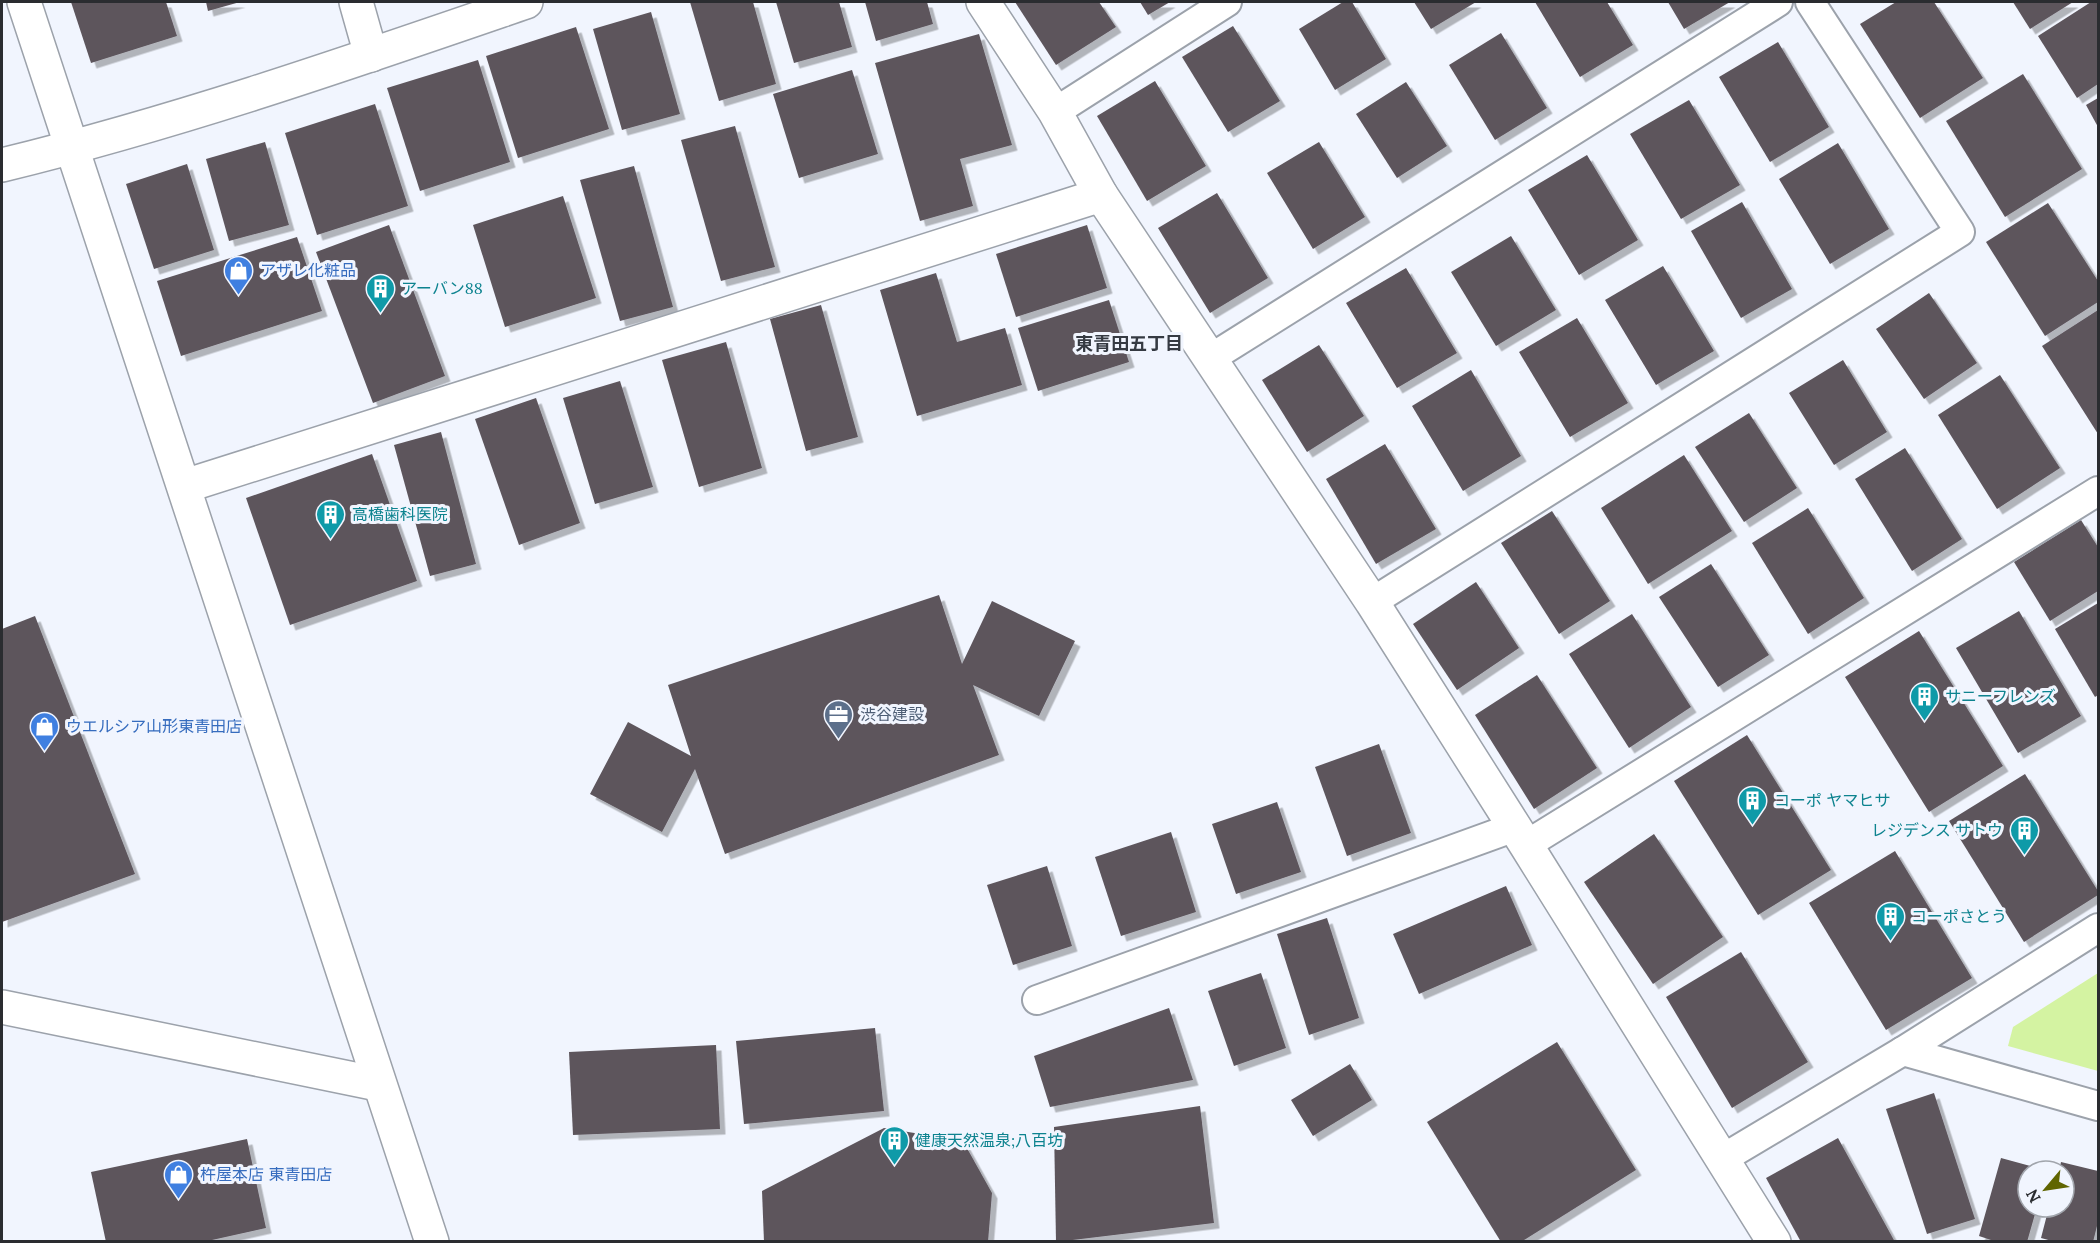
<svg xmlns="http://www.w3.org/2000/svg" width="2100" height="1243" viewBox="0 0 2100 1243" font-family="Lora,'Noto Sans JP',serif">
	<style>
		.green { fill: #d4f3a2 }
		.building { fill: #5d555c; filter: url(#shadow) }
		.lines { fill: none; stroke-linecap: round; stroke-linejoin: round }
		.lane-casing { stroke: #9ca2ab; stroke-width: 32 }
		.street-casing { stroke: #9ca2ab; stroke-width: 36 }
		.secondary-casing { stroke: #9ca2ab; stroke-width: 36 }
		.lane { stroke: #fff; stroke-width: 28 }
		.street { stroke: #fff; stroke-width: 33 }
		.secondary { stroke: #fff; stroke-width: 33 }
		.labels { text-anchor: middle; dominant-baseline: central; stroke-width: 6; stroke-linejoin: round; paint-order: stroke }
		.shop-label { font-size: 16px; fill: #366cbe; stroke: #f1f5fe; text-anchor: start }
		.culture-label { font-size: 16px; fill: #0d838f; stroke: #f1f5fe; text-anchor: start }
		.service-label { font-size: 16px; fill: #4e5e75; stroke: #f1f5fe; text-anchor: start }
		.neighbourhood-label { font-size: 18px; font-weight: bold; fill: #353a42; stroke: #f1f5fe }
	</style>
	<defs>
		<filter id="shadow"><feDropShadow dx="5.5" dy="5.5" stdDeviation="0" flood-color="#0004"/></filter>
	</defs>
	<rect width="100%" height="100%" fill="#f1f5fe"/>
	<path class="green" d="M2098,973V1071L2008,1046L2013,1027Z"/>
	<g class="building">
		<path d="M71,2H166L177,36L91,63Z"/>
		<path d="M206,2H240L208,11Z"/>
		<path d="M690,2H753L776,84L719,101Z"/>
		<path d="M776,2H839L852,47L794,63Z"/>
		<path d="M865,2H927L933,24L876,41Z"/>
		<path d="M1015,2H1099L1116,27L1056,65Z"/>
		<path d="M1140,2H1170L1148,15Z"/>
		<path d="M1343,2H1352L1386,59L1335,90L1299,29Z"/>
		<path d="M1414,2H1476L1431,29Z"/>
		<path d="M1535,2H1607L1633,45L1580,77Z"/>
		<path d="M1668,2H1730L1684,29Z"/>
		<path d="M1896,2H1934L1983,78L1920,118L1860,24Z"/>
		<path d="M2013,2H2073L2030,29Z"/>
		<path d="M2091,2H2098V84L2077,98L2038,36Z"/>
		<path d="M651,12L680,114L622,130L593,29Z"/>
		<path d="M1233,26L1280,101L1228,132L1182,57Z"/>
		<path d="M576,27L609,129L518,158L486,56Z"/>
		<path d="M1501,33L1547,108L1495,140L1449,65Z"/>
		<path d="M979,34L1012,145L960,159L973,206L920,221L875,63Z"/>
		<path d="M1778,42L1829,127L1770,162L1719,77Z"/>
		<path d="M478,60L510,162L420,191L387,88Z"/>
		<path d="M852,70L878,154L799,178L773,94Z"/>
		<path d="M2023,74L2082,169L2005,217L1946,121Z"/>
		<path d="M1155,81L1206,166L1147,201L1097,116Z"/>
		<path d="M1406,82L1447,146L1397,178L1356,114Z"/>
		<path d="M2098,98V127L2086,105Z"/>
		<path d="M1689,100L1740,185L1681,219L1630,134Z"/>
		<path d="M375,104L408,206L317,235L285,133Z"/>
		<path d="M735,126L775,267L721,281L681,140Z"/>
		<path d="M265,142L289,225L229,241L206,159Z"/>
		<path d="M1319,142L1365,217L1313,249L1267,173Z"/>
		<path d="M1838,143L1889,229L1830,264L1779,179Z"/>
		<path d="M1587,155L1638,240L1579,275L1528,190Z"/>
		<path d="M187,164L214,250L154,269L126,184Z"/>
		<path d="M634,166L673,307L620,321L580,180Z"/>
		<path d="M1217,193L1268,278L1210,313L1158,228Z"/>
		<path d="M563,196L596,298L505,327L473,225Z"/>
		<path d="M1742,202L1792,289L1741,318L1691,231Z"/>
		<path d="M2048,203L2098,281V302L2045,336L1986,242Z"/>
		<path d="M389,225L445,376L373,403L316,252Z"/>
		<path d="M1087,225L1107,288L1016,317L996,254Z"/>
		<path d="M1511,236L1556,310L1496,346L1451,272Z"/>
		<path d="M297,237L322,311L181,356L157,281Z"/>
		<path d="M1663,266L1714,351L1656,385L1605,300Z"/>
		<path d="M1406,268L1457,353L1397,388L1346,303Z"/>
		<path d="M936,273L957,342L1005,328L1022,385L917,416L880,290Z"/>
		<path d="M1929,293L1977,363L1924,399L1876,329Z"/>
		<path d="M1109,300L1129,362L1038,391L1018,328Z"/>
		<path d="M821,305L858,437L806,451L770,319Z"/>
		<path d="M2098,310V434L2042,346Z"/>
		<path d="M1577,318L1628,403L1570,437L1519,352Z"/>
		<path d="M726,342L762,468L699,487L662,360Z"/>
		<path d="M1319,345L1364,416L1307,452L1262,380Z"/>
		<path d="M1843,360L1887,432L1834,465L1789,393Z"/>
		<path d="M1471,370L1521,456L1463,491L1412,406Z"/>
		<path d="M2000,375L2060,468L1997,509L1938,415Z"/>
		<path d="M620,381L653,487L595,504L563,398Z"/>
		<path d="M536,398L580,523L519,545L475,419Z"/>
		<path d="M1749,413L1797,488L1744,522L1695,447Z"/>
		<path d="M441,432L476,564L430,576L394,445Z"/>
		<path d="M1385,444L1436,529L1376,564L1326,479Z"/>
		<path d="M1905,448L1962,539L1912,571L1855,479Z"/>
		<path d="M372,454L417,581L290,625L246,498Z"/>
		<path d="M1684,455L1732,531L1648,584L1601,508Z"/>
		<path d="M1808,508L1864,598L1808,634L1752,543Z"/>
		<path d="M1552,511L1610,601L1559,634L1501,543Z"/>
		<path d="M2081,520L2098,547V591L2050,621L2014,562Z"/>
		<path d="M1711,564L1769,655L1718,687L1659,597Z"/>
		<path d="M1476,582L1519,648L1457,690L1413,624Z"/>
		<path d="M939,595L962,664L992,601L1075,641L1039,716L973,685L999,755L725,854L695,769L662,832L590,794L628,722L691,756L668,685Z"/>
		<path d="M2098,603V695L2095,697L2055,629Z"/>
		<path d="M2019,611L2081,716L2018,753L1956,648Z"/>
		<path d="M1632,614L1691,707L1629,748L1569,654Z"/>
		<path d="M35,616L135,874L2,922V629Z"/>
		<path d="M1919,631L2003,766L1929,812L1845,677Z"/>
		<path d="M1537,675L1597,768L1534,809L1475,715Z"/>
		<path d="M1747,735L1831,870L1758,915L1674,781Z"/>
		<path d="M1379,744L1411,833L1347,856L1315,767Z"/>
		<path d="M2025,774L2098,891V895L2024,942L1949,821Z"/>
		<path d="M1277,802L1301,872L1236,894L1212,824Z"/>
		<path d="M1171,832L1196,912L1121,936L1095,857Z"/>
		<path d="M1654,834L1723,937L1653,984L1584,882Z"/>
		<path d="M1895,851L1972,978L1886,1030L1809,903Z"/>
		<path d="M1047,866L1072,946L1013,965L987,885Z"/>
		<path d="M1506,886L1532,945L1419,994L1393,934Z"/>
		<path d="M1327,918L1359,1018L1309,1035L1277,934Z"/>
		<path d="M1741,952L1808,1062L1732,1108L1666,997Z"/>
		<path d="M1261,973L1286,1048L1234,1066L1208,991Z"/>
		<path d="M1169,1008L1193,1080L1050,1107L1034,1056Z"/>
		<path d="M875,1028L884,1111L744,1124L736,1041Z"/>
		<path d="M1557,1042L1636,1170L1521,1242H1501L1427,1122Z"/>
		<path d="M716,1045L720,1129L573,1135L569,1052Z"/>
		<path d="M1350,1064L1372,1100L1313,1136L1291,1100Z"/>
		<path d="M1934,1093L1975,1219L1927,1234L1886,1109Z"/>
		<path d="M1200,1106L1214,1223L1056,1242L1054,1127Z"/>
		<path d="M884,1128L963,1141L992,1193L988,1242H764L762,1191Z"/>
		<path d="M1838,1138L1895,1242H1801L1766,1178Z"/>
		<path d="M247,1139L266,1228L203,1242H106L91,1172Z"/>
		<path d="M2001,1158L2045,1170L2028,1171V1207H2037L2027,1242H1997L1979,1236Z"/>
		<path d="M2061,1162L2098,1171V1222L2093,1242H2056L2041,1238L2049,1207H2064V1171H2059Z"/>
	</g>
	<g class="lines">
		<defs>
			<g id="lane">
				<path d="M1055,112L1227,2"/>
				<path d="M1211,358L1778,2"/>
				<path d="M1372,602L1960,232L1810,2"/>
				<path d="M1526,845L2098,491"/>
				<path d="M1037,1000L1515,827"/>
				<path d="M1903,1051L2098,1106"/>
				<path d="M1722,1159L1903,1051L2098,928"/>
			</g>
			<g id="street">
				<path d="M356,2L371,55"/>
				<path d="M983,2L1055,112L1101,195L1372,602L1526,845L1774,1242"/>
				<path d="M2,165C179,122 354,61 526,2"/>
				<path d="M185,486L1101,195"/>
				<path d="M2,1007L378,1084"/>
			</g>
			<path id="secondary" d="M24,2L432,1242"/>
		</defs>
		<use href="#lane" class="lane-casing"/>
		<use href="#street" class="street-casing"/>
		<use href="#secondary" class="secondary-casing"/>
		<use href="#lane" class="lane"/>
		<use href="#street" class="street"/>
		<use href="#secondary" class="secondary"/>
	</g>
	<defs>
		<symbol id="shop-pin" viewBox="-11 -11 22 30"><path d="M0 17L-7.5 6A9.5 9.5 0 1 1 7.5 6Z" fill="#3f7fe0" stroke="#f1f5fe"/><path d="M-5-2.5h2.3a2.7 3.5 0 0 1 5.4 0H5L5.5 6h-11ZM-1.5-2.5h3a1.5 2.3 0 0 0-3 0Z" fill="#fff"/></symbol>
		<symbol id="building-pin" viewBox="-11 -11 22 30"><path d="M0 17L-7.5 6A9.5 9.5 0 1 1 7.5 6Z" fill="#0f9aa8" stroke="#f1f5fe"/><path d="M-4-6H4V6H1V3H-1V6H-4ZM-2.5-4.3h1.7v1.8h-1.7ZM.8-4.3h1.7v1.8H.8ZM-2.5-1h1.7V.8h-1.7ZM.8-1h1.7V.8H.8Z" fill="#fff"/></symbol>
		<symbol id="office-pin" viewBox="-11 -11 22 30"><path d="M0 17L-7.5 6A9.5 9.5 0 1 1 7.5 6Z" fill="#5c6f8a" stroke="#f1f5fe"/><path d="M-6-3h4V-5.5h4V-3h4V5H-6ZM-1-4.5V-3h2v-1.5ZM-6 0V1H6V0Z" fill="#fff"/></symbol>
	</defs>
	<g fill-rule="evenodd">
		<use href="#shop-pin" x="222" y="254" width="33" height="45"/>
		<use href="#building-pin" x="364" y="272" width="33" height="45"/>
		<use href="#building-pin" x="314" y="498" width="33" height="45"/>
		<use href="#building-pin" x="1908" y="680" width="33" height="45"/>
		<use href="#office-pin" x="822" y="698" width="33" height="45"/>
		<use href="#shop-pin" x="28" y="710" width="33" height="45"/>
		<use href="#building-pin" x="1736" y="784" width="33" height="45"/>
		<use href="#building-pin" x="2008" y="814" width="33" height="45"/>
		<use href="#building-pin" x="1874" y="900" width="33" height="45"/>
		<use href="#building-pin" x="878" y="1124" width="33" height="45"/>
		<use href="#shop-pin" x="162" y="1158" width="33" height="45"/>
	</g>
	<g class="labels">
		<g class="shop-label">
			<text x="260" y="270">アザレ化粧品</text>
			<text x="66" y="726">ウエルシア山形東青田店</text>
			<text x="200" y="1174">杵屋本店 東青田店</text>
		</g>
		<g class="culture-label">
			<text x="401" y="288">アーバン88</text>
			<text x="352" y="514">高橋歯科医院</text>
			<text x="1945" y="696">サニーフレンズ</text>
			<text x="1774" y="800">コーポ ヤマヒサ</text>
			<text x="2003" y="830" text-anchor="end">レジデンス サトウ</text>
			<text x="1911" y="916">コーポさとう</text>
			<text x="915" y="1140">健康天然温泉;八百坊</text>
		</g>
		<g class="service-label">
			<text x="860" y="714">渋谷建設</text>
		</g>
		<g class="neighbourhood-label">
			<text x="1129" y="343">東青田五丁目</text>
		</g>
	</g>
	<rect width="2100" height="1243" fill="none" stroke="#2a2c30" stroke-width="6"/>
	<g transform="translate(2046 1189) rotate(241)"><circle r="28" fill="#f1f5fe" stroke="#a1a5ac" stroke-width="1.5"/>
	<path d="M0-4.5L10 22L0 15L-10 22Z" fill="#606501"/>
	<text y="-9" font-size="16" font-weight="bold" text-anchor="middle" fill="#2a2c30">N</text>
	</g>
</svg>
